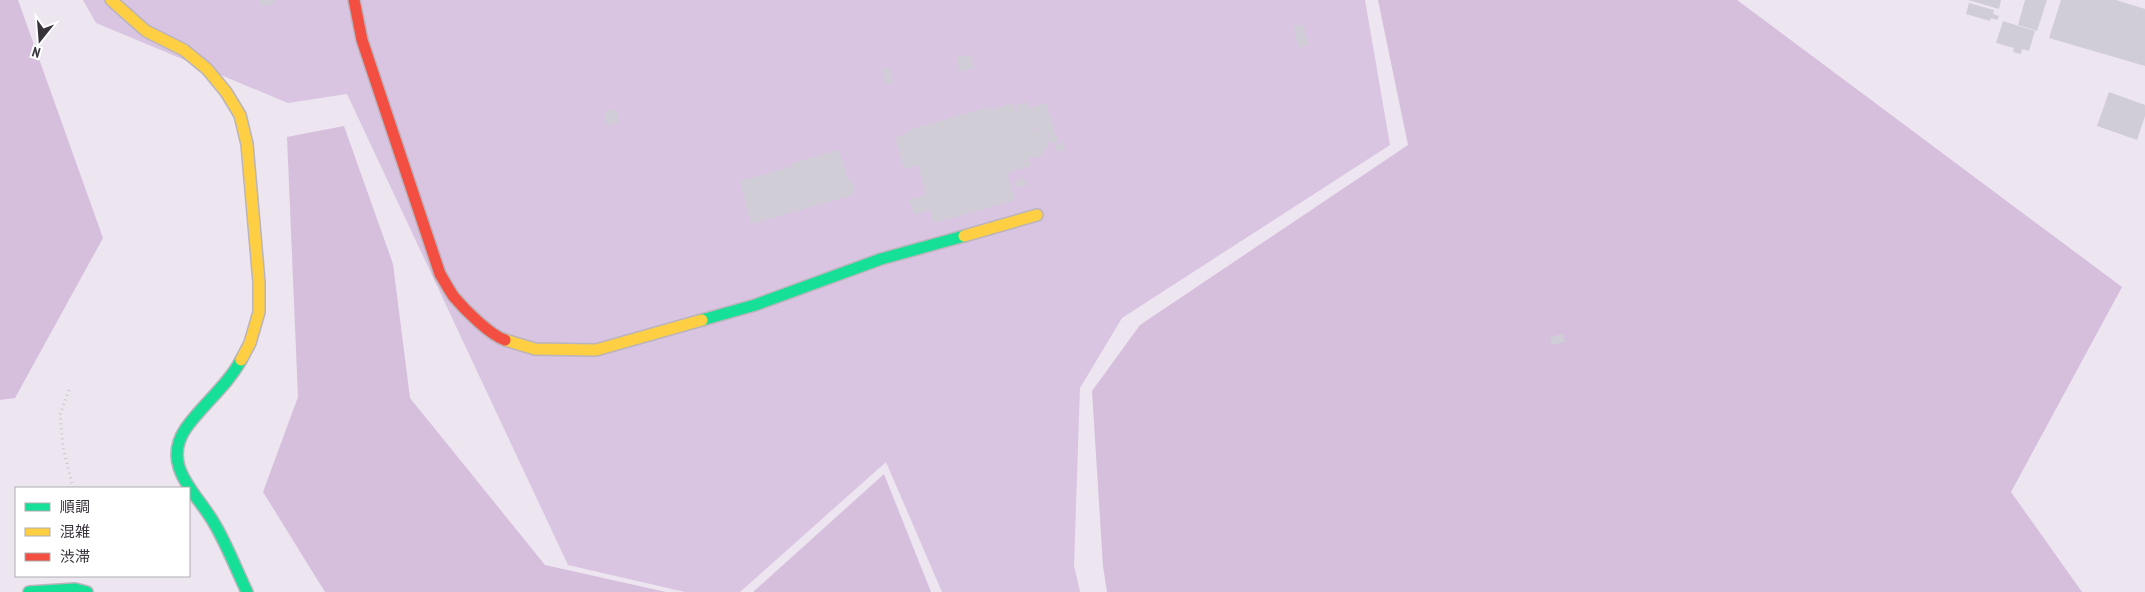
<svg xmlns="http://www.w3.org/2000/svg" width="2145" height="592" viewBox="0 0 2145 592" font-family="'PT Sans Narrow','Noto Sans JP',sans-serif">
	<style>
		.green { fill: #d9c5e1 }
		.forest { fill: #d5bfdd }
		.building { fill: #d1cdd7 }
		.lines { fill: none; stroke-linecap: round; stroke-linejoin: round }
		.fast-casing { stroke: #bab4bc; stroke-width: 14 }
		.slow-casing { stroke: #bab4bc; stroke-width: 14 }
		.jam-casing { stroke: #bab4bc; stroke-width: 14 }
		.path { stroke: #c9c7cb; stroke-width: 3; stroke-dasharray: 1 4; stroke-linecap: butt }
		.fast { stroke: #16e098; stroke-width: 11 }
		.slow { stroke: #ffcf43; stroke-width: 11 }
		.jam { stroke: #f24e42; stroke-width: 11 }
	</style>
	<rect width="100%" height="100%" fill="#ede5f0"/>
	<path class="green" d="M83,0H1365L1390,145L1122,318L1080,388L1074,565L1080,592H942L886,462L740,592H685L568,565L347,94L288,103L96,23Z"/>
	<g class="forest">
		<path d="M0,0H18L103,238L15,398L0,400Z"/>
		<path d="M1378,0H1737L2122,287L2011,492L2082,592H1107L1103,566L1092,391L1140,325L1408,145Z"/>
		<path d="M344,126L393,264L410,398L545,565L666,592H325L263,492L298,397L287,137Z"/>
		<path d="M884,474L931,592H753Z"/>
	</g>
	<g class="building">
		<path d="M259,0H273V5L259,6Z"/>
		<path d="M1968,0H2001L1999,9Z"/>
		<path d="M2025,0H2047L2037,31L2018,25Z"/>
		<path d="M2061,0H2116L2145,9V66L2049,38Z"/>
		<path d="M1969,3L1994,10L1993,14L1999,16L1997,20L1991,18L1990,21L1966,14Z"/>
		<path d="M2003,21L2035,31L2029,51L2022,49L2021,54L2013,52L2014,48L1996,43Z"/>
		<path d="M1303,24L1309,45L1299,48L1293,27Z"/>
		<path d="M970,54L974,68L960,72L956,58Z"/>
		<path d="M889,67L893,83L886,85L882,69Z"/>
		<path d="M2109,92L2145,105V116L2137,140L2097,126Z"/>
		<path d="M1027,102L1029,108L1032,107L1038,128H1035L1036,131L1039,130L1040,137L1033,107L1046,103L1055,132L1053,133L1057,135L1058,139L1056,143H1051L1048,141L1049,134L1046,136L1049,146L1044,148L1045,153L1041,154L1042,156L1034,159L1033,156L1029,158L1031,166L1007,173L1015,200L934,223L930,210L914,215L909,200L926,195L918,165L904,169L895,137L909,133L908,130L989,107V110L1013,103L1016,111H1018L1016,105Z"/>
		<path d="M616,109L620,122L607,126L604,112Z"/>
		<path d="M1063,142L1065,149L1057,152L1055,144Z"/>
		<path d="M839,150L848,180L851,179L855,192L852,193L853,195L751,224L740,181L793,166L792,163Z"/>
		<path d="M1024,178L1026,186L1017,188L1015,181Z"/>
		<path d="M1563,334L1565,342L1552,345L1550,337Z"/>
	</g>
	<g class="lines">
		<defs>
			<g id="fast">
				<path d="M702,320L755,305L881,259L964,236"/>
				<path d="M241,360C227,386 203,404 186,428C160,466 197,493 214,523C227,545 236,569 247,592"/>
				<path d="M29,592L75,589L87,592"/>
			</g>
			<g id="slow">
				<path d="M111,0L146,31L184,50L207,69L226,92L240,115L247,144L259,282V312L250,343L241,360"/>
				<path d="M964,236L1037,215"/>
				<path d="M505,340L535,349L596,350L702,320"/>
			</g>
			<path id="jam" d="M354,0L362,40L440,274C445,282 449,290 454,297C465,310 490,335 505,340"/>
		</defs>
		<use href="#fast" class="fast-casing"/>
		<use href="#slow" class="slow-casing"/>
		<use href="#jam" class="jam-casing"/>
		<path class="path" d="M69,390L60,415L63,447L73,488"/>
		<use href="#fast" class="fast"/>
		<use href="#slow" class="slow"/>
		<use href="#jam" class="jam"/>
	</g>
	<rect x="15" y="487" width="175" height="90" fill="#ffffff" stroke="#afadb0"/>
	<rect x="25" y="503" width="25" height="8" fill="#16e098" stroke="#afadb0"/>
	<text x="60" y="512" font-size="15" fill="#38323a">順調</text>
	<rect x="25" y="528" width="25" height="8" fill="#ffcf43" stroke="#afadb0"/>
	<text x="60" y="537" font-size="15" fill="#38323a">混雑</text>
	<rect x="25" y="553" width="25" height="8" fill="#f24e42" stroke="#afadb0"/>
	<text x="60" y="562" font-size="15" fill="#38323a">渋滞</text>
	<g transform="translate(40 40) rotate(197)" stroke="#ffffff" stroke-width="4" paint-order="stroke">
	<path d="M0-4L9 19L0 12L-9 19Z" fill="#38323a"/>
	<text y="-8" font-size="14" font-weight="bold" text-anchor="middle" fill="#38323a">N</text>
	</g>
</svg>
